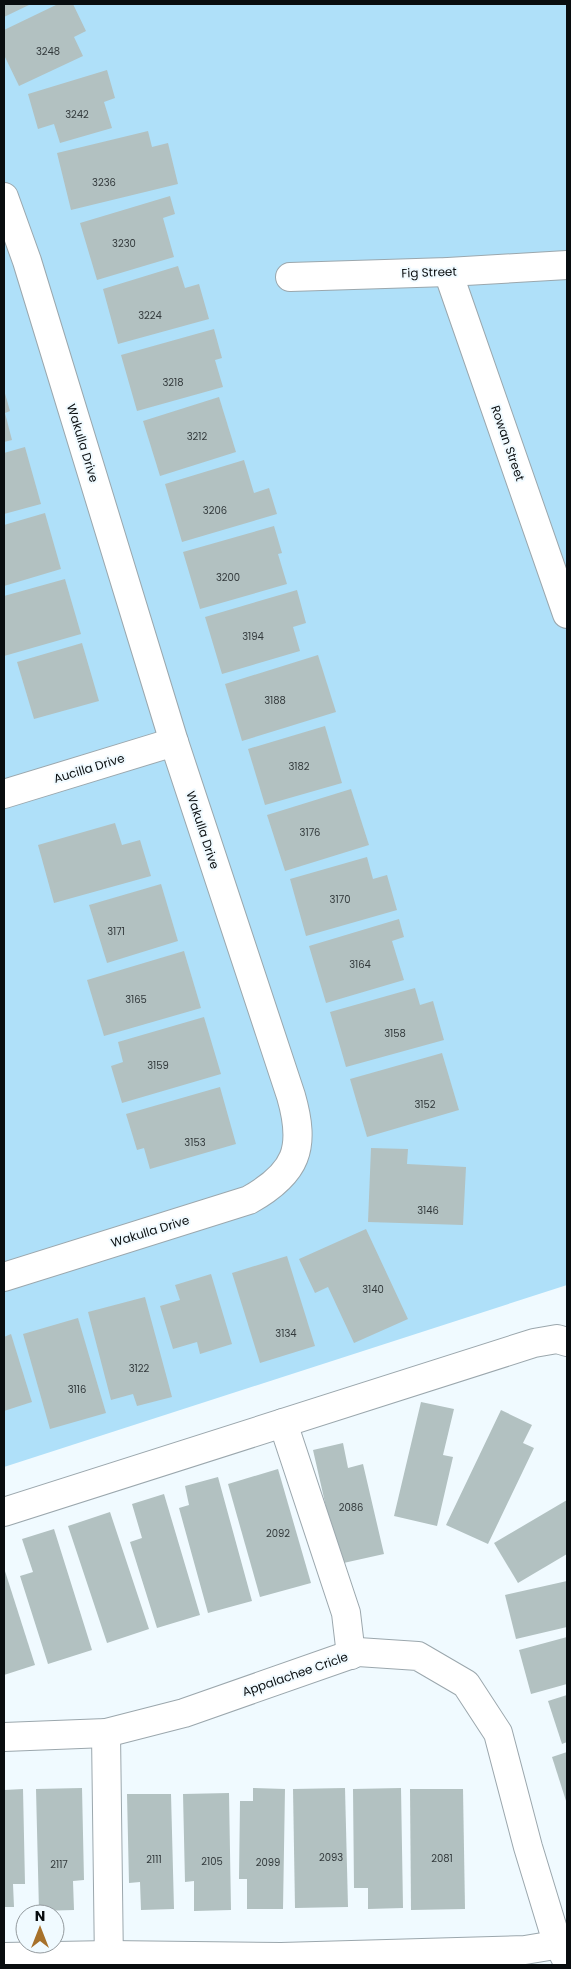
<svg xmlns="http://www.w3.org/2000/svg" width="571" height="1969" viewBox="0 0 571 1969" font-family="Poppins,sans-serif">
	<style>
		.green { fill: #afe0f9 }
		.building { fill: #b2c1c1 }
		.lines { fill: none; stroke-linecap: round; stroke-linejoin: round }
		.minor-casing { stroke: #9ba7ad; stroke-width: 30 }
		.minor { stroke: #fff; stroke-width: 28 }
		.labels { text-anchor: middle; dominant-baseline: central; stroke-width: 4; stroke-linejoin: round; paint-order: stroke }
		.number-label { font-size: 10px; fill: #333a3c }
		.street-label { font-size: 12px; fill: #090d0f; stroke: #f0faff }
	</style>
	<rect width="100%" height="100%" fill="#f0faff"/>
	<path class="green" d="M4,4H567V1285L4,1467Z"/>
	<g class="building">
		<path d="M4,4H31L4,17Z"/>
		<path d="M58,4H73L86,31L74,37L83,56L19,86L4,55V30Z"/>
		<path d="M107,70L115,98L104,102L112,128L60,143L54,124L38,129L28,94Z"/>
		<path d="M148,131L152,147L168,143L178,184L71,210L57,153Z"/>
		<path d="M170,196L175,214L163,218L174,257L97,280L80,223Z"/>
		<path d="M178,266L185,288L199,284L209,319L118,344L103,289Z"/>
		<path d="M214,329L222,358L215,360L223,387L137,411L121,355Z"/>
		<path d="M4,390L10,411L5,413L12,440L4,442Z"/>
		<path d="M219,397L236,452L160,476L143,421Z"/>
		<path d="M25,447L41,504L4,514V453Z"/>
		<path d="M244,460L254,493L269,488L277,514L182,542L165,484Z"/>
		<path d="M45,513L61,569L4,586V525Z"/>
		<path d="M274,526L282,553L278,554L287,584L200,609L183,552Z"/>
		<path d="M65,579L81,634L4,656V596Z"/>
		<path d="M297,590L306,623L293,627L300,651L222,674L205,617Z"/>
		<path d="M82,643L99,701L34,719L17,662Z"/>
		<path d="M318,655L336,712L242,741L225,684Z"/>
		<path d="M325,726L342,783L265,805L248,749Z"/>
		<path d="M351,789L369,845L285,871L267,815Z"/>
		<path d="M115,823L122,845L140,840L151,876L54,903L38,845Z"/>
		<path d="M367,857L373,879L387,875L397,910L306,936L290,879Z"/>
		<path d="M161,884L178,941L107,963L89,905Z"/>
		<path d="M399,919L404,937L392,941L404,980L326,1003L309,946Z"/>
		<path d="M184,951L201,1008L104,1036L87,980Z"/>
		<path d="M415,988L420,1005L433,1001L444,1040L346,1067L330,1012Z"/>
		<path d="M204,1017L221,1074L122,1103L111,1066L123,1062L118,1042Z"/>
		<path d="M442,1053L459,1110L367,1137L350,1079Z"/>
		<path d="M220,1087L236,1144L150,1169L144,1148L137,1150L126,1114Z"/>
		<path d="M371,1148L408,1149L407,1164L466,1167L463,1225L368,1222Z"/>
		<path d="M366,1229L408,1319L354,1343L328,1287L315,1293L299,1259Z"/>
		<path d="M287,1256L315,1346L260,1363L232,1273Z"/>
		<path d="M211,1274L232,1344L200,1354L197,1342L173,1349L160,1306L180,1300L175,1285Z"/>
		<path d="M145,1297L172,1397L137,1406L133,1394L111,1400L88,1312Z"/>
		<path d="M78,1318L106,1413L50,1429L23,1334Z"/>
		<path d="M11,1334L32,1402L4,1411V1337Z"/>
		<path d="M421,1402L454,1409L443,1455L453,1457L437,1526L394,1516Z"/>
		<path d="M501,1410L532,1425L523,1443L534,1448L488,1544L446,1525Z"/>
		<path d="M343,1443L348,1468L363,1464L384,1554L339,1564L313,1450Z"/>
		<path d="M278,1469L311,1583L260,1597L228,1484Z"/>
		<path d="M218,1477L252,1601L208,1613L179,1508L189,1505L185,1486Z"/>
		<path d="M164,1494L200,1615L157,1628L130,1542L142,1538L132,1504Z"/>
		<path d="M567,1500V1554L518,1583L494,1543Z"/>
		<path d="M110,1512L149,1629L107,1643L68,1526Z"/>
		<path d="M54,1529L92,1650L48,1664L20,1576L33,1572L22,1539Z"/>
		<path d="M4,1568L35,1665L4,1675Z"/>
		<path d="M567,1581V1627L516,1639L505,1595Z"/>
		<path d="M567,1637V1684L531,1694L519,1650Z"/>
		<path d="M567,1695V1742L562,1744L548,1701Z"/>
		<path d="M567,1752V1804L552,1757Z"/>
		<path d="M82,1788L84,1880L73,1881L74,1910L39,1911L36,1789Z"/>
		<path d="M253,1788L285,1789L283,1909H247V1879H239L240,1801H253Z"/>
		<path d="M345,1788L348,1907L295,1908L293,1789Z"/>
		<path d="M401,1788L403,1908L368,1909V1888H354L353,1789Z"/>
		<path d="M23,1789L25,1884H13L14,1907H4V1790Z"/>
		<path d="M410,1789H463L465,1909L411,1910Z"/>
		<path d="M229,1793L231,1910L194,1911V1881L185,1882L183,1794Z"/>
		<path d="M127,1794H171L174,1909L141,1910L140,1882L129,1883Z"/>
	</g>
	<g class="lines">
		<defs>
			<g id="minor">
				<path d="M4,197L27,261L174,742L291,1096C306,1148 297,1173 249,1200L4,1277"/>
				<path d="M448,272L567,614"/>
				<path d="M290,277L448,272L567,265"/>
				<path d="M4,794L174,742"/>
				<path d="M283,1423L346,1613L351,1655"/>
				<path d="M4,1512L534,1343L557,1339L567,1342"/>
				<path d="M106,1733L109,1965"/>
				<path d="M4,1737L106,1733L184,1713L358,1652L418,1656L466,1684L498,1733L528,1847L556,1939L567,1961"/>
				<path d="M4,1957L109,1955L281,1957L525,1950L567,1943"/>
			</g>
		</defs>
		<use href="#minor" class="minor-casing"/>
		<use href="#minor" class="minor"/>
	</g>
	<g class="labels">
		<g class="number-label">
			<text x="48" y="51">3248</text>
			<text x="77" y="114">3242</text>
			<text x="104" y="182">3236</text>
			<text x="124" y="243">3230</text>
			<text x="150" y="315">3224</text>
			<text x="173" y="382">3218</text>
			<text x="197" y="436">3212</text>
			<text x="215" y="510">3206</text>
			<text x="228" y="577">3200</text>
			<text x="253" y="636">3194</text>
			<text x="275" y="700">3188</text>
			<text x="299" y="766">3182</text>
			<text x="310" y="832">3176</text>
			<text x="340" y="899">3170</text>
			<text x="116" y="931">3171</text>
			<text x="360" y="964">3164</text>
			<text x="136" y="999">3165</text>
			<text x="395" y="1033">3158</text>
			<text x="158" y="1065">3159</text>
			<text x="425" y="1104">3152</text>
			<text x="195" y="1142">3153</text>
			<text x="428" y="1210">3146</text>
			<text x="373" y="1289">3140</text>
			<text x="286" y="1333">3134</text>
			<text x="139" y="1368">3122</text>
			<text x="77" y="1389">3116</text>
			<text x="351" y="1507">2086</text>
			<text x="278" y="1533">2092</text>
			<text x="331" y="1857">2093</text>
			<text x="442" y="1858">2081</text>
			<text x="154" y="1859">2111</text>
			<text x="212" y="1861">2105</text>
			<text x="268" y="1862">2099</text>
			<text x="59" y="1864">2117</text>
		</g>
		<g class="street-label">
			<text transform="translate(429 272) rotate(-2)">Fig Street</text>
			<text transform="translate(83 443) rotate(73)">Wakulla Drive</text>
			<text transform="translate(508 443) rotate(71)">Rowan Street</text>
			<text transform="translate(89 768) rotate(-17)">Aucilla Drive</text>
			<text transform="translate(203 830) rotate(72)">Wakulla Drive</text>
			<text transform="translate(150 1231) rotate(-17)">Wakulla Drive</text>
			<text transform="translate(295 1674) rotate(-19)">Appalachee Cricle</text>
		</g>
	</g>
	<rect width="571" height="1969" fill="none" stroke="#090d0f" stroke-width="10"/>
	<g transform="translate(40 1929)"><circle r="24" fill="#f0faff" stroke="#949b9f"/>
	<path d="M0-4L9 19L0 12L-9 19Z" fill="#a7712b"/>
	<text y="-8" font-size="14" font-weight="bold" text-anchor="middle" fill="#090d0f">N</text>
	</g>
</svg>
